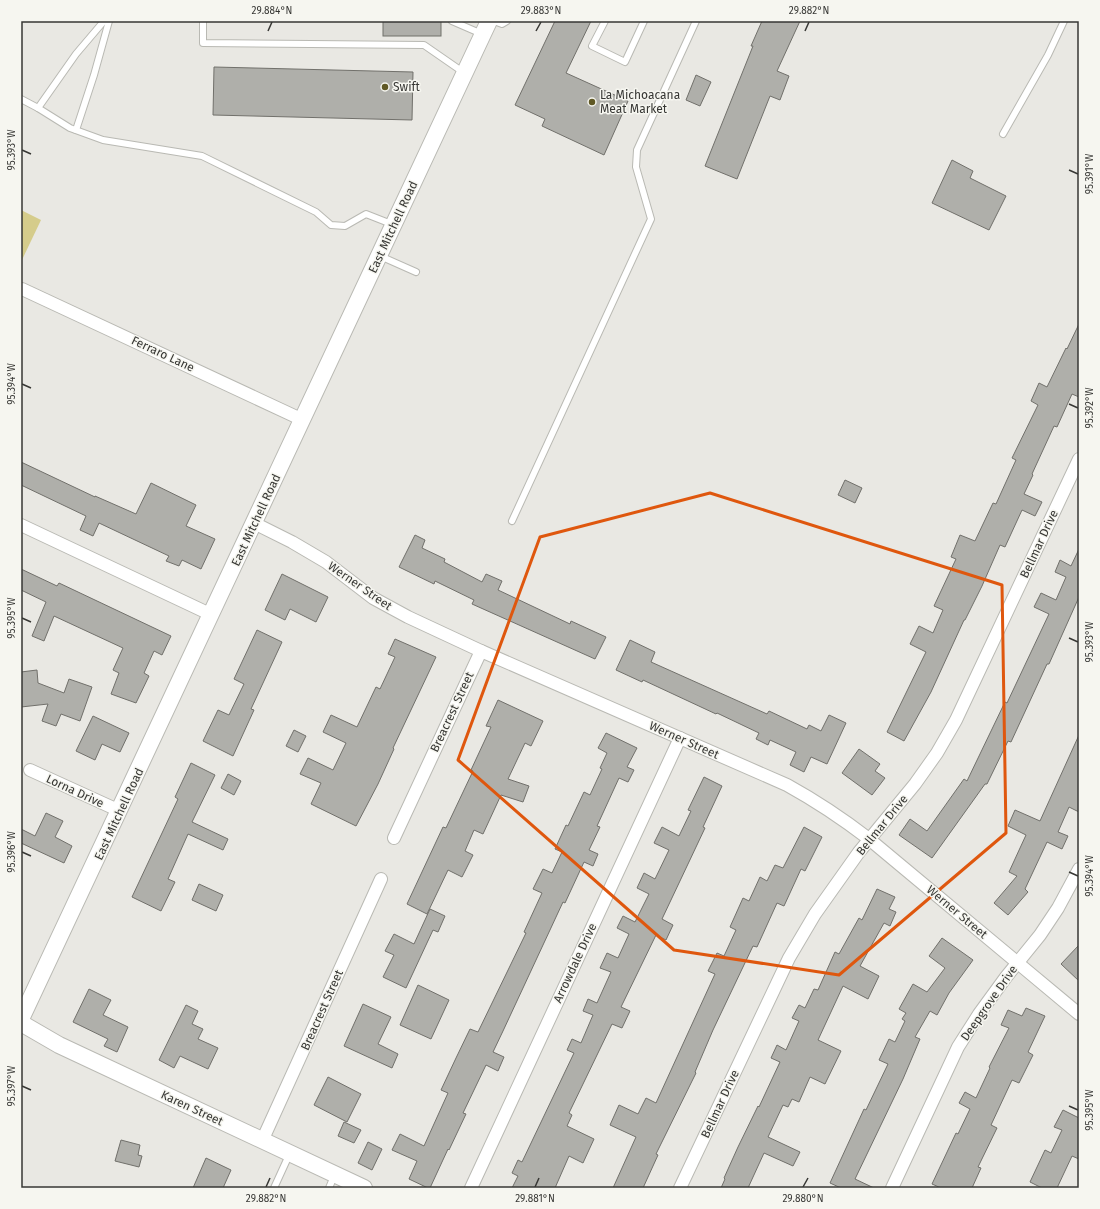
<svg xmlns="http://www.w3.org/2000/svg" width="1100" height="1209" viewBox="0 0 1100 1209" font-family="'Fira Sans',sans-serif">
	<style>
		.green { fill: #d5cc8b }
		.building { fill: #afafaa; stroke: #71706b }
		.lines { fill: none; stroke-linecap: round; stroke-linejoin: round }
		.lane-casing { stroke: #b9b9b3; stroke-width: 8 }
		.street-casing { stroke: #b9b9b3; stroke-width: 14 }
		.secondary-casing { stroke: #b9b9b3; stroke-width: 18 }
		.lane { stroke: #fff; stroke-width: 6 }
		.street { stroke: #fff; stroke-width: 12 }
		.secondary { stroke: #fff; stroke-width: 16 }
		.marked { fill: none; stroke: #df570e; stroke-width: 3; stroke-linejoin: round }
		.ticks { fill: none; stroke: #373734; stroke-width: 1.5 }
		.poi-dot { fill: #605925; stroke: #f6f6f0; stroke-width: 1.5 }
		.labels { text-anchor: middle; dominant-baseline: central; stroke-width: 3; stroke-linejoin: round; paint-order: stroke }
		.poi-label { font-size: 12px; fill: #373734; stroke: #f6f6f0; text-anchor: start }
		.street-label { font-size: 12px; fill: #373734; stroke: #f6f6f0 }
		.neatline { fill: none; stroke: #373734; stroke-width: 1.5 }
		.ticks-label { font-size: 10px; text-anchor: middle; fill: #373734 }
	</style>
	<rect width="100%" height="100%" fill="#e9e8e3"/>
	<path class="green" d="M21,210L41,220L21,262Z"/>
	<g class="building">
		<rect x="383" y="21" width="58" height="15"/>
		<path d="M555,21H591L566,73L628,101L604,155L542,126L545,119L515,105Z"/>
		<path d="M762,21H800L777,71L789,76L780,100L770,96L737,179L705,166L753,46H751Z"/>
		<path d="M214,67L413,72L412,120L213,115Z"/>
		<path d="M696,75L711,82L700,106L686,100Z"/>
		<path d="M952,160L973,171L970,178L1006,196L989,230L932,203Z"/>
		<path d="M1079,324V397L1072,394L1057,427L1054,426L1032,474L1033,475L1024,494L1042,502L1035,516L1022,510L1005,547L1000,545L982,586L965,620H964L931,692L904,741L887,732L926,652L910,644L919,626L933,633L943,610L934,606L956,559L951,557L960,535L975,541L993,503L996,504L1016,460L1012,458L1038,405L1031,401L1039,383L1047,387L1066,348L1067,349Z"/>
		<path d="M21,462L95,497V496L136,514L151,483L196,505L186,526L215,539L201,569L182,560L179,566L166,561L169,556L99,523L93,536L80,530L86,516L21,485Z"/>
		<path d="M845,480L862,488L855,503L838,495Z"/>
		<path d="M415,535L425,540L422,548L445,559L444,562L482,582L486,574L502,581L498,590L570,624L571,621L606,637L595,659L472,604L474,600L435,581L434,584L399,567Z"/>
		<path d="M1079,549V597L1049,664H1047L1011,742L1008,741L987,784H985L932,858L899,835L910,819L927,831L964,779L967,781L1005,702L1007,703L1049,614L1034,607L1041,593L1056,600L1066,577L1055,572L1060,560L1071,566Z"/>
		<path d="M21,569L57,586L59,583L171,636L162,655L154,651L144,673L149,676L136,703L111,694L119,673L113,670L123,648L54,616L44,641L32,636L46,602L21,590Z"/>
		<path d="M282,574L328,597L316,622L290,609L285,620L265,610Z"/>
		<path d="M257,630L282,642L251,709L254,710L233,756L203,741L218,710L229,715L244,684L234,679Z"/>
		<path d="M395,639L436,657L393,748L394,749L378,784L356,826L311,804L321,783L300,774L308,758L333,770L346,743L323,732L331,715L357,727L376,687L380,689L395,657L388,654Z"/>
		<path d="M630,640L655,652L651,662L767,714L769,711L807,729L809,725L821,731L829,715L846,723L827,764L811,757L804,772L790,765L796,752L770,740L768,745L756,739L759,733L717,713L716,714L643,680L642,682L616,670Z"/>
		<path d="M37,670L38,683L64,693L69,679L92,687L80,721L61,714L56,726L42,721L48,704L21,707V672Z"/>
		<path d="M498,700L543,721L531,746L525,743L508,779L529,786L523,802L501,795L483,834L474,830L465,851L473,855L462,877L448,870L427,914L407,904L443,827L446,828L473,771L471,770L491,727L486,726Z"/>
		<path d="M93,716L129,733L120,752L102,744L95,760L76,751Z"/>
		<path d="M294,730L306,736L298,752L286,746Z"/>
		<path d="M606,733L637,748L627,767L634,770L628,782L619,778L597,826L600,827L589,850L598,854L593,866L584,862L565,903L563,902L503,1031L493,1052L504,1057L498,1071L486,1065L463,1113L466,1114L449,1150L448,1149L430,1188H428L409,1179L417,1161L392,1150L400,1134L424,1146L448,1093L441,1090L456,1058L470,1029L478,1032L526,933L524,932L542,893L533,889L543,869L552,873L562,852L555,849L566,825L568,826L584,792L590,795L602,769L600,768L607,753L598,748Z"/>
		<path d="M1079,735V812L1069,807L1058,832L1068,836L1062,849L1047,842L1025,889L1028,892L1008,915L994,903L1017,876L1009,872L1026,835L1008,826L1015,810L1040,821Z"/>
		<path d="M859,749L880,764L875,771L885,778L872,795L842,773Z"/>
		<path d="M191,763L215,775L192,822L228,839L223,850L188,834L168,879L175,882L161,911L132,897L178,799L175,797Z"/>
		<path d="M228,774L241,781L234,795L221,788Z"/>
		<path d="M704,777L722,786L703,827L705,828L662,919L673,925L666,940L656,935L621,1007L630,1011L622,1028L612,1024L569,1113L572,1115L567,1126L594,1139L583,1163L569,1156L555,1188H512L518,1176L512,1173L518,1160L522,1162L574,1053L567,1050L572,1039L581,1043L593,1015L583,1011L588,999L597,1003L611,972L600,968L607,953L618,958L629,934L617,928L623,916L635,922L649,894L637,888L644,873L655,879L669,850L654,843L662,827L679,836L691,811L688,810Z"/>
		<path d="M46,813L63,821L55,837L72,846L64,863L21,843V829L35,836Z"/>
		<path d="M804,827L822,837L805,871L801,869L784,906L777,903L757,947L753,946L713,1030L695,1072L696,1073L656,1154L658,1155L643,1188H613L636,1137L610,1125L619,1105L638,1114L646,1098L656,1103L715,974L708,971L717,953L724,956L736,930L730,927L743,898L749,901L760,877L767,881L775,865L783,868Z"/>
		<path d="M199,884L223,895L216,911L192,900Z"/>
		<path d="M877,889L895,897L889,909L896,912L890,926L884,923L860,966L879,976L868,999L843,986L818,1040L841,1051L825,1084L810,1077L799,1102L792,1099L788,1107L783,1105L768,1137L800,1152L793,1166L764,1153L748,1188H721L725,1179L724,1178L738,1147L758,1106L759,1107L780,1062L771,1058L777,1045L786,1050L799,1021L792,1018L799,1005L805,1008L814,989L818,990L835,952L839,954L859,918L862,920Z"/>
		<path d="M430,909L445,916L438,932L433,930L406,988L383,977L394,955L385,951L394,934L414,944Z"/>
		<path d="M942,938L973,960L949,993L937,1015L930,1011L915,1037L920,1039L903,1079L855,1179L874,1188H841L830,1183L864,1109L866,1110L888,1064L879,1060L889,1039L895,1042L905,1021L902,1019L906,1013L899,1009L913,984L927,992L945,968L929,956Z"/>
		<path d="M1079,945V981L1061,964Z"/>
		<path d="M418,985L449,1000L431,1039L400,1025Z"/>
		<path d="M89,989L111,1000L103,1015L128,1027L117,1052L104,1046L108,1039L73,1022Z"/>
		<path d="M363,1004L391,1017L378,1044L398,1054L392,1068L344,1046Z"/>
		<path d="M186,1005L198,1011L192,1024L203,1029L198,1039L218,1048L208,1069L180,1056L174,1068L159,1060Z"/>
		<path d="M1026,1008L1045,1016L1028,1052L1033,1055L1019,1083L1012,1080L991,1125L997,1128L978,1167L981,1168L972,1188H941L932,1184L956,1133L958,1134L970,1109L959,1103L965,1092L976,1098L990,1068L989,1067L1009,1028L1001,1025L1008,1010L1022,1016Z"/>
		<path d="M328,1077L361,1094L347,1122L314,1105Z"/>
		<path d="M1063,1110L1079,1118V1159L1072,1156L1057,1188H1042L1030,1182L1045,1150L1051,1153L1062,1130L1054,1127Z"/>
		<path d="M344,1122L361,1130L354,1143L338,1136Z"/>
		<path d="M121,1140L140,1145L138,1155L142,1156L139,1167L115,1161Z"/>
		<path d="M368,1142L382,1149L372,1170L358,1163Z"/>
		<path d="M206,1158L231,1170L223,1188H193Z"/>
	</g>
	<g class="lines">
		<defs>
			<g id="lane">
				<path d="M203,21V43L424,45L463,72"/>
				<path d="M452,21L482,34"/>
				<path d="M494,21L502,24L507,21"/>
				<path d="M605,21L592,46L625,62L644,21"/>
				<path d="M21,99L38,108L70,128L103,140L202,156L316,212L331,225L345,226L366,214L394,225"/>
				<path d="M38,108L76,54L104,21"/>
				<path d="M76,130L94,75L109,21"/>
				<path d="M1003,134L1048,55L1064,21"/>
				<path d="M380,256L416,272"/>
				<path d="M512,521L651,219L636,167L637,150L696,21"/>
				<path d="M274,1188L290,1153"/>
				<path d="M329,1188L334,1176"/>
			</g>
			<g id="street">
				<path d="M22,289L303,420"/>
				<path d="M254,523L292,542L326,562L373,598L408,617L481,651L787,785C816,801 843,819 869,839L1079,1014"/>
				<path d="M21,525L212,615"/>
				<path d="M30,770L120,811"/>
				<path d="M394,838L481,651"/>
				<path d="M262,1141L381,879"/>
				<path d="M471,1188L680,738"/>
				<path d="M680,1188L789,958L815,914L859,852L915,784L937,753L956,720L1079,459"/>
				<path d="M892,1188L958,1047L979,1014L1006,977L1040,935L1058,908L1079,869"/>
			</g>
			<g id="secondary">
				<path d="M21,1019C179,687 334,354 489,21"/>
				<path d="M21,1023L59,1045L364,1188"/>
			</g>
		</defs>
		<use href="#lane" class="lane-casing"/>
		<use href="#street" class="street-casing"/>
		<use href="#secondary" class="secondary-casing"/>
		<use href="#lane" class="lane"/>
		<use href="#street" class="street"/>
		<use href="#secondary" class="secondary"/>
	</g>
	<path class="marked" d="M710,493L1002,585L1006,833L839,975L674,950L458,760L540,537Z"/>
	<path class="ticks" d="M268,31L272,22M536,31L541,22M805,31L809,22M22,150L31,154M1069,170L1078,174M22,384L31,388M1069,404L1078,408M22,618L31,622M1069,638L1078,642M22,852L31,856M1069,872L1078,876M22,1086L31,1090M1069,1106L1078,1110M266,1187L270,1178M535,1187L539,1178M803,1187L808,1178"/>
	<g class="poi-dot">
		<circle cx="385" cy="87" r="4"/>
		<circle cx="592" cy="102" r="4"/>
	</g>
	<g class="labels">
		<g class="poi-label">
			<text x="393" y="87">Swift</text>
			<text x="600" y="95">La Michoacana<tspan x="600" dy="14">Meat Market</tspan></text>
		</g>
		<g class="street-label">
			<text transform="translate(393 227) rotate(-65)">East Mitchell Road</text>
			<text transform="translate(163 354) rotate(25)">Ferraro Lane</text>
			<text transform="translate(256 520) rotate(-65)">East Mitchell Road</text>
			<text transform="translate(1039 544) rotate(-65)">Bellmar Drive</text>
			<text transform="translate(360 586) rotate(35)">Werner Street</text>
			<text transform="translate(452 712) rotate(-65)">Breacrest Street</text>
			<text transform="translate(684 740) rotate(24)">Werner Street</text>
			<text transform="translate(75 791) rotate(25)">Lorna Drive</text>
			<text transform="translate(119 814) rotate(-65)">East Mitchell Road</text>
			<text transform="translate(882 825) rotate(-51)">Bellmar Drive</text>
			<text transform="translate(957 912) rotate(40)">Werner Street</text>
			<text transform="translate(575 963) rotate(-65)">Arrowdale Drive</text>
			<text transform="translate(989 1003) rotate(-55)">Deepgrove Drive</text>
			<text transform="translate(322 1010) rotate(-66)">Breacrest Street</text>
			<text transform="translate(720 1104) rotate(-65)">Bellmar Drive</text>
			<text transform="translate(192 1108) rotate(25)">Karen Street</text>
		</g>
	</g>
	<rect width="1100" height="1209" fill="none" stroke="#f6f6f0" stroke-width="44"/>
	<rect x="22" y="22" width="1056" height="1165" class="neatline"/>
	<g class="ticks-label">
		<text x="272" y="14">29.884°N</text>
		<text x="541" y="14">29.883°N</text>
		<text x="809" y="14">29.882°N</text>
		<text transform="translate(11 150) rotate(-90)" y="4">95.393°W</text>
		<text transform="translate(1089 174) rotate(-90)" y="4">95.391°W</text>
		<text transform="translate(11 384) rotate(-90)" y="4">95.394°W</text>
		<text transform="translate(1089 408) rotate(-90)" y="4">95.392°W</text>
		<text transform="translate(11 618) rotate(-90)" y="4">95.395°W</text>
		<text transform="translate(1089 642) rotate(-90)" y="4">95.393°W</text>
		<text transform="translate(11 852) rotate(-90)" y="4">95.396°W</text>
		<text transform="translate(1089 876) rotate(-90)" y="4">95.394°W</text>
		<text transform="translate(11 1086) rotate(-90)" y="4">95.397°W</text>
		<text transform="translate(1089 1110) rotate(-90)" y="4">95.395°W</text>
		<text x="266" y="1202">29.882°N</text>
		<text x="535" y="1202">29.881°N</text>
		<text x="803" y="1202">29.880°N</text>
	</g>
</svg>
